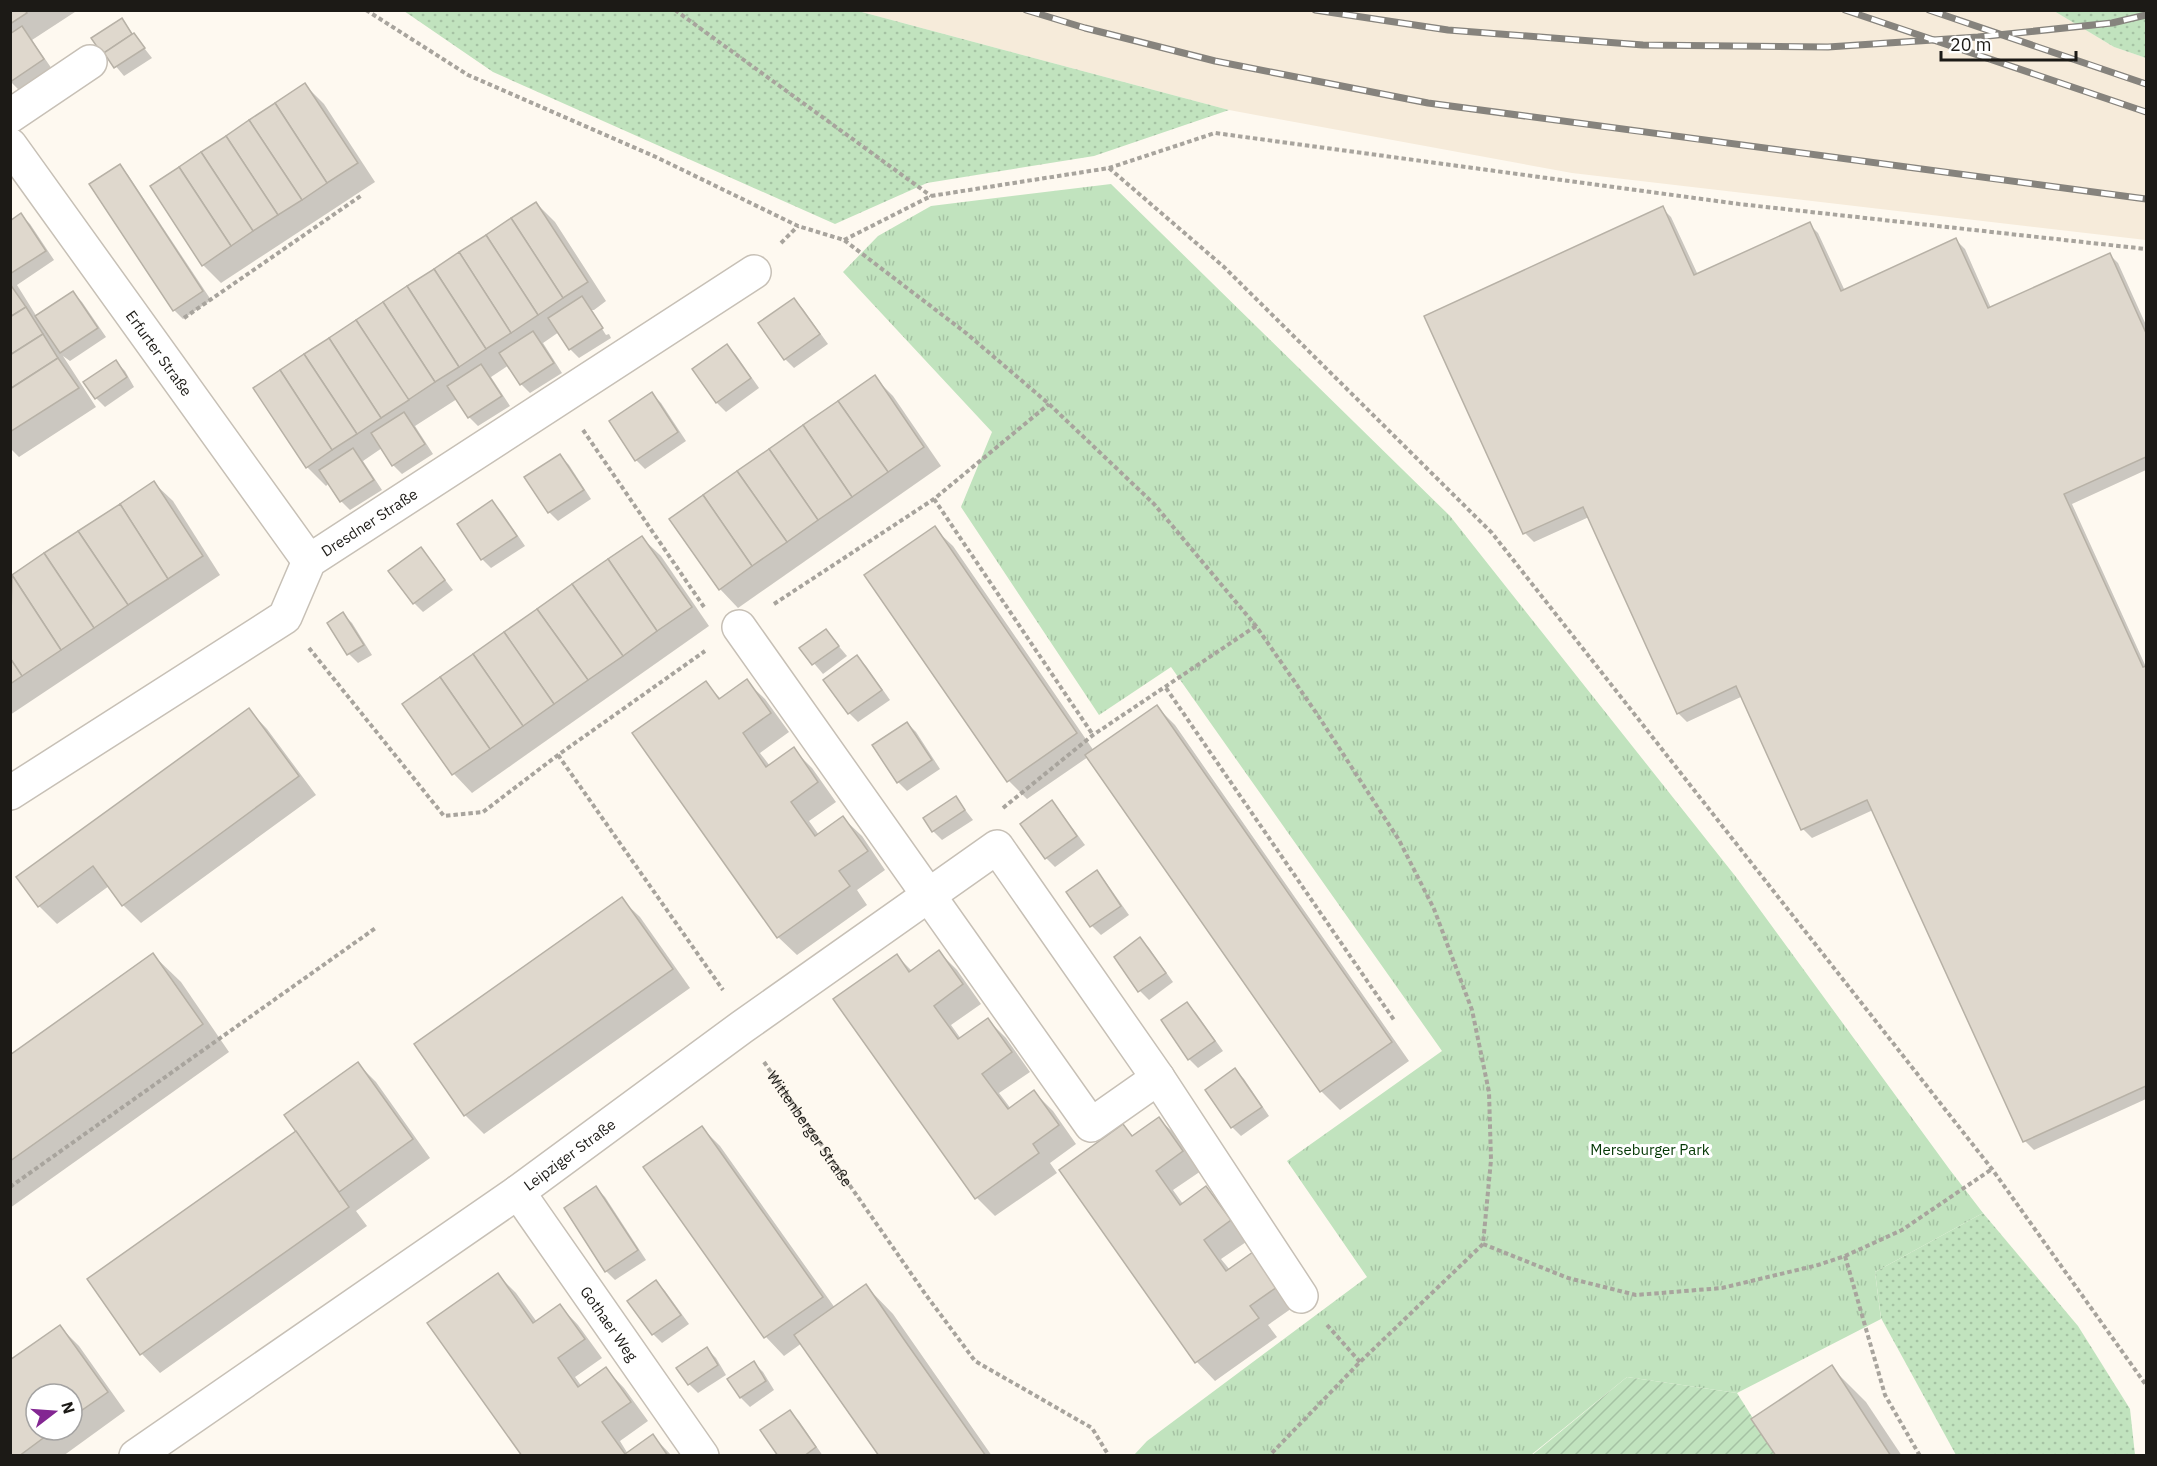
<svg xmlns="http://www.w3.org/2000/svg" width="2157" height="1466" viewBox="0 0 2157 1466" font-family="'IBM Plex Sans',sans-serif">
	<style>
		.built { fill: #f6ebda }
		.grass { fill: url(#grass-dots) }
		.park { fill: url(#park-tufts) }
		.garden { fill: url(#garden-furrows) }
		.shadow { fill: #0003; fill-rule: evenodd }
		.building { fill: #dfd8cd; stroke: #b7b1a6; stroke-width: 1.5 }
		.lines { fill: none; stroke-linecap: round; stroke-linejoin: round }
		.minor-casing { stroke: #c7c0b6; stroke-width: 36 }
		.path { stroke: #a8a49d; stroke-width: 4; stroke-dasharray: 4.5 3; stroke-linecap: butt }
		.minor { stroke: #fff; stroke-width: 33 }
		.rail-casing { stroke: #86837d; stroke-width: 7 }
		.rail { stroke: #fff; stroke-width: 4.5; stroke-dasharray: 14; stroke-linecap: butt }
		.labels { text-anchor: middle; dominant-baseline: central; stroke-width: 6; stroke-linejoin: round; paint-order: stroke }
		.street-label { font-size: 15px; fill: #1c1a16; stroke: #fff }
		.park-label { font-size: 15px; fill: #033703; stroke: #fff }
	</style>
	<defs>
		<pattern id="grass-dots" width="8" height="8" patternUnits="userSpaceOnUse" patternTransform="scale(1.5)"><rect width="8" height="8" fill="#c1e3be"/><path d="M2 2h.1M6 6h.1" fill="none" stroke="#a5c2a3" stroke-width="1.8" stroke-linecap="round"/></pattern>
		<pattern id="park-tufts" width="24" height="20" patternUnits="userSpaceOnUse" patternTransform="scale(1.5)"><rect width="24" height="20" fill="#c1e3be"/><path d="M3 7l-1-3M5 7V3M7 7l1-3M15 17l-1-3M17 17v-4M19 17l1-3" fill="none" stroke="#a5c2a3"/></pattern>
		<pattern id="garden-furrows" width="10" height="10" patternUnits="userSpaceOnUse" patternTransform="scale(1.5)"><rect width="10" height="10" fill="#c1e3be"/><path d="M-1 1l2-2M0 10L10 0M9 11l2-2" fill="none" stroke="#a5c2a3"/></pattern>
	</defs>
	<rect width="100%" height="100%" fill="#fef9f0"/>
	<path class="built" d="M858,11H2054L2114,47L2146,58V240L1572,173L1229,110Z"/>
	<g class="grass">
		<path d="M404,11H858L1229,110L1094,156L927,183L835,224L493,72Z"/>
		<path d="M2054,11H2146V58L2114,47Z"/>
		<path d="M1983,1213L2078,1326L2130,1409L2135,1455H1956L1881,1318L1875,1272Z"/>
	</g>
	<path class="park" d="M1111,184L1450,516L1736,877L1950,1170L1983,1213L1875,1272L1881,1319L1737,1393L1627,1377L1531,1455H1134L1147,1441L1367,1277L1287,1161L1442,1051L1171,667L1099,715L961,507L992,432L843,272L878,236L931,206Z"/>
	<path class="garden" d="M1627,1377L1737,1393L1776,1455L1531,1456Z"/>
	<g class="shadow">
		<path d="M10,10H78L32,40L52,69L20,91L10,81Z"/>
		<path d="M122,20L152,58L124,76L93,39Z"/>
		<path d="M305,85L324,104L375,182L221,283L203,265Z"/>
		<path d="M119,166L128,175L211,300L183,319L174,310Z"/>
		<path d="M536,203L555,222L606,301L594,310H590L606,335L609,334L611,338L579,358L570,349L559,332L543,343L562,373L530,393L521,384L509,365L491,377L510,406L478,426L469,417L457,399L415,426L433,454L402,474L393,465L382,448L363,461L382,490L350,510L341,501L329,483L326,486L307,467Z"/>
		<path d="M1662,208L1671,217L1698,275L1809,224L1818,233L1845,291L1956,240L1965,249L1991,308L2109,254L2118,263L2146,325V470L2072,504L2146,667V1099L2034,1150L2025,1141L1873,810L1812,838L1803,829L1743,696L1687,722L1678,713L1589,517L1534,542L1525,533L1426,317Z"/>
		<path d="M21,215L30,224L54,260L17,285L37,317L73,293L82,302L106,337L70,361L63,356L96,407L19,457L10,448V223Z"/>
		<path d="M794,300L803,309L828,344L794,368L785,359L760,324Z"/>
		<path d="M727,346L736,355L759,388L726,412L717,403L694,369Z"/>
		<path d="M116,362L125,371L134,387L105,407L96,398Z"/>
		<path d="M874,377L893,396L941,466L738,608L720,589Z"/>
		<path d="M652,394L661,403L686,441L645,469L636,460L611,422Z"/>
		<path d="M560,456L569,465L591,499L558,521L549,512Z"/>
		<path d="M154,483L173,501L220,575L10,715V578Z"/>
		<path d="M492,502L501,511L525,546L491,568L482,559L459,525Z"/>
		<path d="M934,528L953,546L1094,751L1157,707L1175,725L1409,1061L1340,1110L1321,1091L1088,757L1027,799L1009,781L866,575Z"/>
		<path d="M642,538L661,556L709,626L472,793L454,774L404,704Z"/>
		<path d="M421,549L453,590L423,612L414,603L390,571Z"/>
		<path d="M343,614L352,623L372,655L358,663L349,654L329,623Z"/>
		<path d="M826,631L847,656L823,674L802,649Z"/>
		<path d="M857,657L866,666L890,700L858,722L849,713Z"/>
		<path d="M746,681L765,699L789,732L760,753L770,766L793,749L812,768L836,802L809,821L819,835L843,818L862,836L885,870L857,890L867,905L797,955L778,937L705,683L721,699Z"/>
		<path d="M249,710L267,729L316,795L141,923L123,905L109,886L57,924L39,906Z"/>
		<path d="M907,723L916,732L940,769L907,791L898,782Z"/>
		<path d="M956,798L973,820L942,840L933,831Z"/>
		<path d="M1052,802L1060,811L1085,845L1055,867L1046,858L1022,824Z"/>
		<path d="M1096,872L1105,881L1129,915L1101,935L1092,926L1068,892Z"/>
		<path d="M621,899L640,917L690,988L484,1134L465,1115Z"/>
		<path d="M1140,939L1149,948L1173,982L1149,1000L1140,991Z"/>
		<path d="M939,952L957,970L981,1004L951,1025L961,1039L988,1020L1006,1038L1030,1072L999,1093L1011,1109L1034,1092L1053,1111L1076,1144L1050,1163L1057,1173L995,1216L977,1198L897,956L912,971Z"/>
		<path d="M153,955L181,982L229,1052L10,1208V1057Z"/>
		<path d="M1187,1004L1196,1013L1223,1051L1198,1068L1189,1059Z"/>
		<path d="M358,1064L376,1082L430,1158L356,1211L367,1226L160,1373L142,1354L89,1280L298,1132Z"/>
		<path d="M1235,1070L1244,1079L1269,1116L1241,1136L1232,1127Z"/>
		<path d="M1159,1119L1178,1137L1201,1171L1173,1190L1183,1204L1206,1188L1225,1206L1249,1240L1221,1259L1230,1270L1252,1254L1295,1306L1268,1325L1277,1337L1215,1381L1197,1362L1061,1170L1123,1126L1134,1137Z"/>
		<path d="M702,1128L720,1146L835,1308L866,1286L893,1314L992,1456H880L802,1343L784,1356L766,1337L645,1168Z"/>
		<path d="M596,1188L605,1197L646,1260L615,1280L606,1271Z"/>
		<path d="M498,1275L516,1293L537,1322L560,1306L578,1325L602,1358L575,1377L582,1387L606,1369L624,1388L648,1421L620,1441L628,1454L653,1436L672,1456H524Z"/>
		<path d="M656,1282L665,1291L689,1324L662,1343L653,1334L629,1301Z"/>
		<path d="M60,1327L79,1346L125,1411L63,1456H10ZM36,1394H72V1430H36Z"/>
		<path d="M707,1349L716,1358L726,1375L698,1393L689,1384Z"/>
		<path d="M754,1363L763,1372L774,1390L750,1407L741,1398L729,1380Z"/>
		<path d="M1831,1367L1866,1402L1902,1456H1778Z"/>
		<path d="M790,1412L799,1421L823,1456H779Z"/>
	</g>
	<g class="building">
		<path d="M10,10H25L27,13L10,24Z"/>
		<path d="M122,18L132,34L102,54L91,38Z"/>
		<path d="M22,26L44,59L10,82V34Z"/>
		<path d="M134,33L145,48L114,68L104,53Z"/>
		<path d="M305,83L358,163L327,183L275,103Z"/>
		<path d="M275,103L327,183L302,200L249,120Z"/>
		<path d="M249,120L302,200L278,215L226,136Z"/>
		<path d="M226,136L278,215L253,231L201,152Z"/>
		<path d="M201,152L253,231L231,246L179,167Z"/>
		<path d="M120,164L203,291L173,311L89,184Z"/>
		<path d="M179,167L231,246L202,266L150,186Z"/>
		<path d="M536,202L588,282L563,298L511,218Z"/>
		<path d="M1663,206L1694,275L1810,222L1841,291L1956,238L1988,308L2110,253L2146,333V457L2064,494L2143,667L2146,666V1086L2023,1142L1867,800L1801,830L1736,686L1677,714L1583,507L1523,534L1424,316Z"/>
		<path d="M21,213L46,251L10,274V221Z"/>
		<path d="M511,218L563,298L538,315L486,235Z"/>
		<path d="M486,235L538,315L511,333L459,252Z"/>
		<path d="M459,252L511,333L486,349L434,269Z"/>
		<path d="M434,269L486,349L459,367L407,286Z"/>
		<path d="M10,284L26,307L10,317Z"/>
		<path d="M407,286L459,367L435,382L383,302Z"/>
		<path d="M73,291L98,328L60,353L35,316Z"/>
		<path d="M582,296L603,328L569,350L548,318Z"/>
		<path d="M794,298L820,334L784,360L758,323Z"/>
		<path d="M383,302L435,382L408,400L356,320Z"/>
		<path d="M26,307L43,334L10,355V317Z"/>
		<path d="M356,320L409,400L381,418L329,338Z"/>
		<path d="M533,331L554,363L520,385L499,353Z"/>
		<path d="M43,334L58,358L10,389V355Z"/>
		<path d="M329,338L381,418L357,434L304,354Z"/>
		<path d="M727,344L751,378L716,403L692,369Z"/>
		<path d="M304,354L357,434L332,450L280,370Z"/>
		<path d="M58,358L79,388L10,432V389Z"/>
		<path d="M116,360L127,377L95,399L83,382Z"/>
		<path d="M481,364L502,396L468,418L447,386Z"/>
		<path d="M280,370L332,450L306,468L253,388Z"/>
		<path d="M875,375L924,447L888,472L838,401Z"/>
		<path d="M652,392L678,432L635,461L609,421Z"/>
		<path d="M838,401L888,472L852,497L803,425Z"/>
		<path d="M404,412L425,444L392,466L371,433Z"/>
		<path d="M803,425L852,497L818,520L769,449Z"/>
		<path d="M353,448L374,480L340,502L319,470Z"/>
		<path d="M769,449L818,520L787,542L737,471Z"/>
		<path d="M560,454L584,490L548,513L524,477Z"/>
		<path d="M737,471L787,542L752,566L703,495Z"/>
		<path d="M154,481L203,556L168,579L120,504Z"/>
		<path d="M703,495L752,566L719,590L669,519Z"/>
		<path d="M492,500L517,536L481,560L457,524Z"/>
		<path d="M120,504L168,579L128,605L78,531Z"/>
		<path d="M935,526L1077,733L1007,782L864,575Z"/>
		<path d="M78,531L128,605L94,628L44,553Z"/>
		<path d="M642,536L692,607L657,631L608,559Z"/>
		<path d="M421,547L445,580L413,604L388,571Z"/>
		<path d="M44,553L94,628L61,650L12,575Z"/>
		<path d="M608,559L657,631L623,656L572,584Z"/>
		<path d="M12,575L61,650L22,676L10,658Z"/>
		<path d="M572,584L623,656L588,680L537,609Z"/>
		<path d="M537,609L588,680L554,704L504,632Z"/>
		<path d="M343,612L364,645L347,655L327,623Z"/>
		<path d="M826,629L839,646L812,665L799,648Z"/>
		<path d="M504,632L554,704L523,726L473,654Z"/>
		<path d="M473,654L523,726L490,749L440,677Z"/>
		<path d="M857,655L882,690L848,714L823,680Z"/>
		<path d="M10,658L22,676L10,684Z"/>
		<path d="M440,677L490,749L452,775L402,704Z"/>
		<path d="M747,679L771,713L743,733L766,767L794,747L818,782L791,802L815,836L843,816L868,851L839,871L850,886L777,938L632,733L706,681L719,699Z"/>
		<path d="M1157,705L1392,1042L1320,1092L1085,755Z"/>
		<path d="M249,708L299,776L122,906L93,866L38,907L16,877Z"/>
		<path d="M907,722L932,760L897,783L872,745Z"/>
		<path d="M956,796L965,810L932,832L923,818Z"/>
		<path d="M1052,800L1077,836L1045,859L1020,824Z"/>
		<path d="M1097,870L1121,906L1090,927L1066,892Z"/>
		<path d="M622,897L673,969L464,1116L414,1044Z"/>
		<path d="M1140,937L1166,973L1138,992L1114,957Z"/>
		<path d="M939,950L963,984L934,1006L958,1039L988,1018L1012,1052L982,1074L1008,1109L1034,1090L1059,1125L1033,1144L1039,1153L975,1199L833,999L897,954L909,972Z"/>
		<path d="M153,953L203,1024L10,1161V1055Z"/>
		<path d="M1187,1002L1215,1041L1188,1060L1161,1020Z"/>
		<path d="M358,1062L413,1139L339,1192L284,1115Z"/>
		<path d="M1235,1068L1262,1107L1231,1128L1205,1090Z"/>
		<path d="M1159,1117L1183,1151L1156,1171L1180,1205L1206,1186L1231,1220L1204,1240L1226,1271L1253,1252L1277,1287L1250,1306L1259,1318L1195,1363L1059,1170L1123,1124L1132,1136Z"/>
		<path d="M702,1126L823,1297L764,1338L643,1167Z"/>
		<path d="M296,1131L349,1207L140,1355L87,1279Z"/>
		<path d="M596,1186L638,1250L605,1272L564,1208Z"/>
		<path d="M498,1273L533,1323L560,1304L585,1339L558,1358L578,1387L606,1367L631,1402L602,1422L625,1454L653,1434L668,1456H522L427,1323Z"/>
		<path d="M656,1280L681,1315L652,1335L627,1301Z"/>
		<path d="M866,1284L903,1338L986,1456H879L794,1335Z"/>
		<path d="M60,1325L108,1392L72,1417V1394H36V1430H54L19,1456H10V1360Z"/>
		<path d="M707,1347L718,1365L688,1385L676,1368Z"/>
		<path d="M754,1361L766,1381L740,1398L727,1379Z"/>
		<path d="M1832,1365L1891,1456H1776L1751,1419Z"/>
		<path d="M790,1410L816,1447L804,1456H778L760,1430Z"/>
	</g>
	<g class="lines">
		<defs>
			<g id="minor">
				<path d="M10,116L90,62"/>
				<path id="s2" d="M10,145L309,561"/>
				<path d="M739,627L1091,1125L1158,1078"/>
				<path id="s3" d="M10,793L285,617L309,561L754,272"/>
				<path id="s4" d="M518,1192L702,1456"/>
				<path id="s5" d="M136,1456L518,1192L742,1027L997,847L1158,1078L1301,1296"/>
			</g>
		</defs>
		<use href="#minor" class="minor-casing"/>
		<g class="path">
			<path d="M366,10L468,75L656,157L798,226L844,240L966,333L1049,404L1154,504L1256,626L1317,714L1399,840L1434,909L1472,1010L1489,1092L1491,1160L1483,1244L1360,1362L1269,1456"/>
			<path d="M675,10L931,196"/>
			<path d="M1109,168L1224,267L1492,533L1992,1169L2146,1385"/>
			<path d="M844,240L931,196L1109,168L1215,133L1739,204L2146,249"/>
			<path d="M781,243L798,226"/>
			<path d="M184,318L362,195"/>
			<path d="M583,430L704,607"/>
			<path d="M934,499L1093,735"/>
			<path d="M774,604L934,499L1049,404"/>
			<path d="M309,648L444,816L483,812L558,755L705,651"/>
			<path d="M1166,688L1394,1020"/>
			<path d="M558,755L723,990"/>
			<path d="M1003,808L1093,735L1256,626"/>
			<path id="s1" d="M764,1062L926,1295L975,1361L1092,1428L1109,1456"/>
			<path d="M10,1187L377,927"/>
			<path d="M1483,1244L1568,1278L1636,1295L1722,1288L1818,1265L1845,1256L1902,1230L1992,1169"/>
			<path d="M1845,1256L1885,1395L1920,1456"/>
			<path d="M1327,1325L1360,1362"/>
		</g>
		<use href="#minor" class="minor"/>
		<defs>
			<g id="rail">
				<path d="M1026,10L1085,28L1215,61L1428,103L2146,199"/>
				<path d="M1315,10L1448,30L1643,45L1828,47L1978,37L2112,23L2146,15"/>
				<path d="M1845,10L2146,112"/>
				<path d="M1929,10L2146,84"/>
			</g>
		</defs>
		<use href="#rail" class="rail-casing"/>
		<use href="#rail" class="rail"/>
	</g>
	<g class="labels">
		<g class="street-label">
			<text stroke="none"><textPath href="#s2" startOffset="256">Erfurter Straße</textPath></text>
			<text stroke="none"><textPath href="#s3" startOffset="459">Dresdner Straße</textPath></text>
			<text stroke="none"><textPath href="#s1" startOffset="81">Wittenberger Straße</textPath></text>
			<text stroke="none"><textPath href="#s5" startOffset="528">Leipziger Straße</textPath></text>
			<text stroke="none"><textPath href="#s4" startOffset="160">Gothaer Weg</textPath></text>
		</g>
		<g class="park-label">
			<text x="1650" y="1149">Merseburger Park</text>
		</g>
	</g>
	<rect width="2157" height="1466" fill="none" stroke="#1c1a16" stroke-width="24"/>
	<g transform="translate(54 1412) rotate(73)"><circle r="28" fill="#ffffff" stroke="#a4a3a2" stroke-width="1.5"/>
	<path d="M0-4.5L10 22L0 15L-10 22Z" fill="#832692"/>
	<text y="-9" font-size="16" font-weight="bold" text-anchor="middle" fill="#1c1a16">N</text>
	</g>
	<path d="M1941 51v9h135v-9" fill="none" stroke="#1c1a16" stroke-width="3"/>
	<text x="1950" y="51" font-size="18" fill="#1c1a16" stroke="#ffffff" stroke-width="4.5" paint-order="stroke">20 m</text>
</svg>
